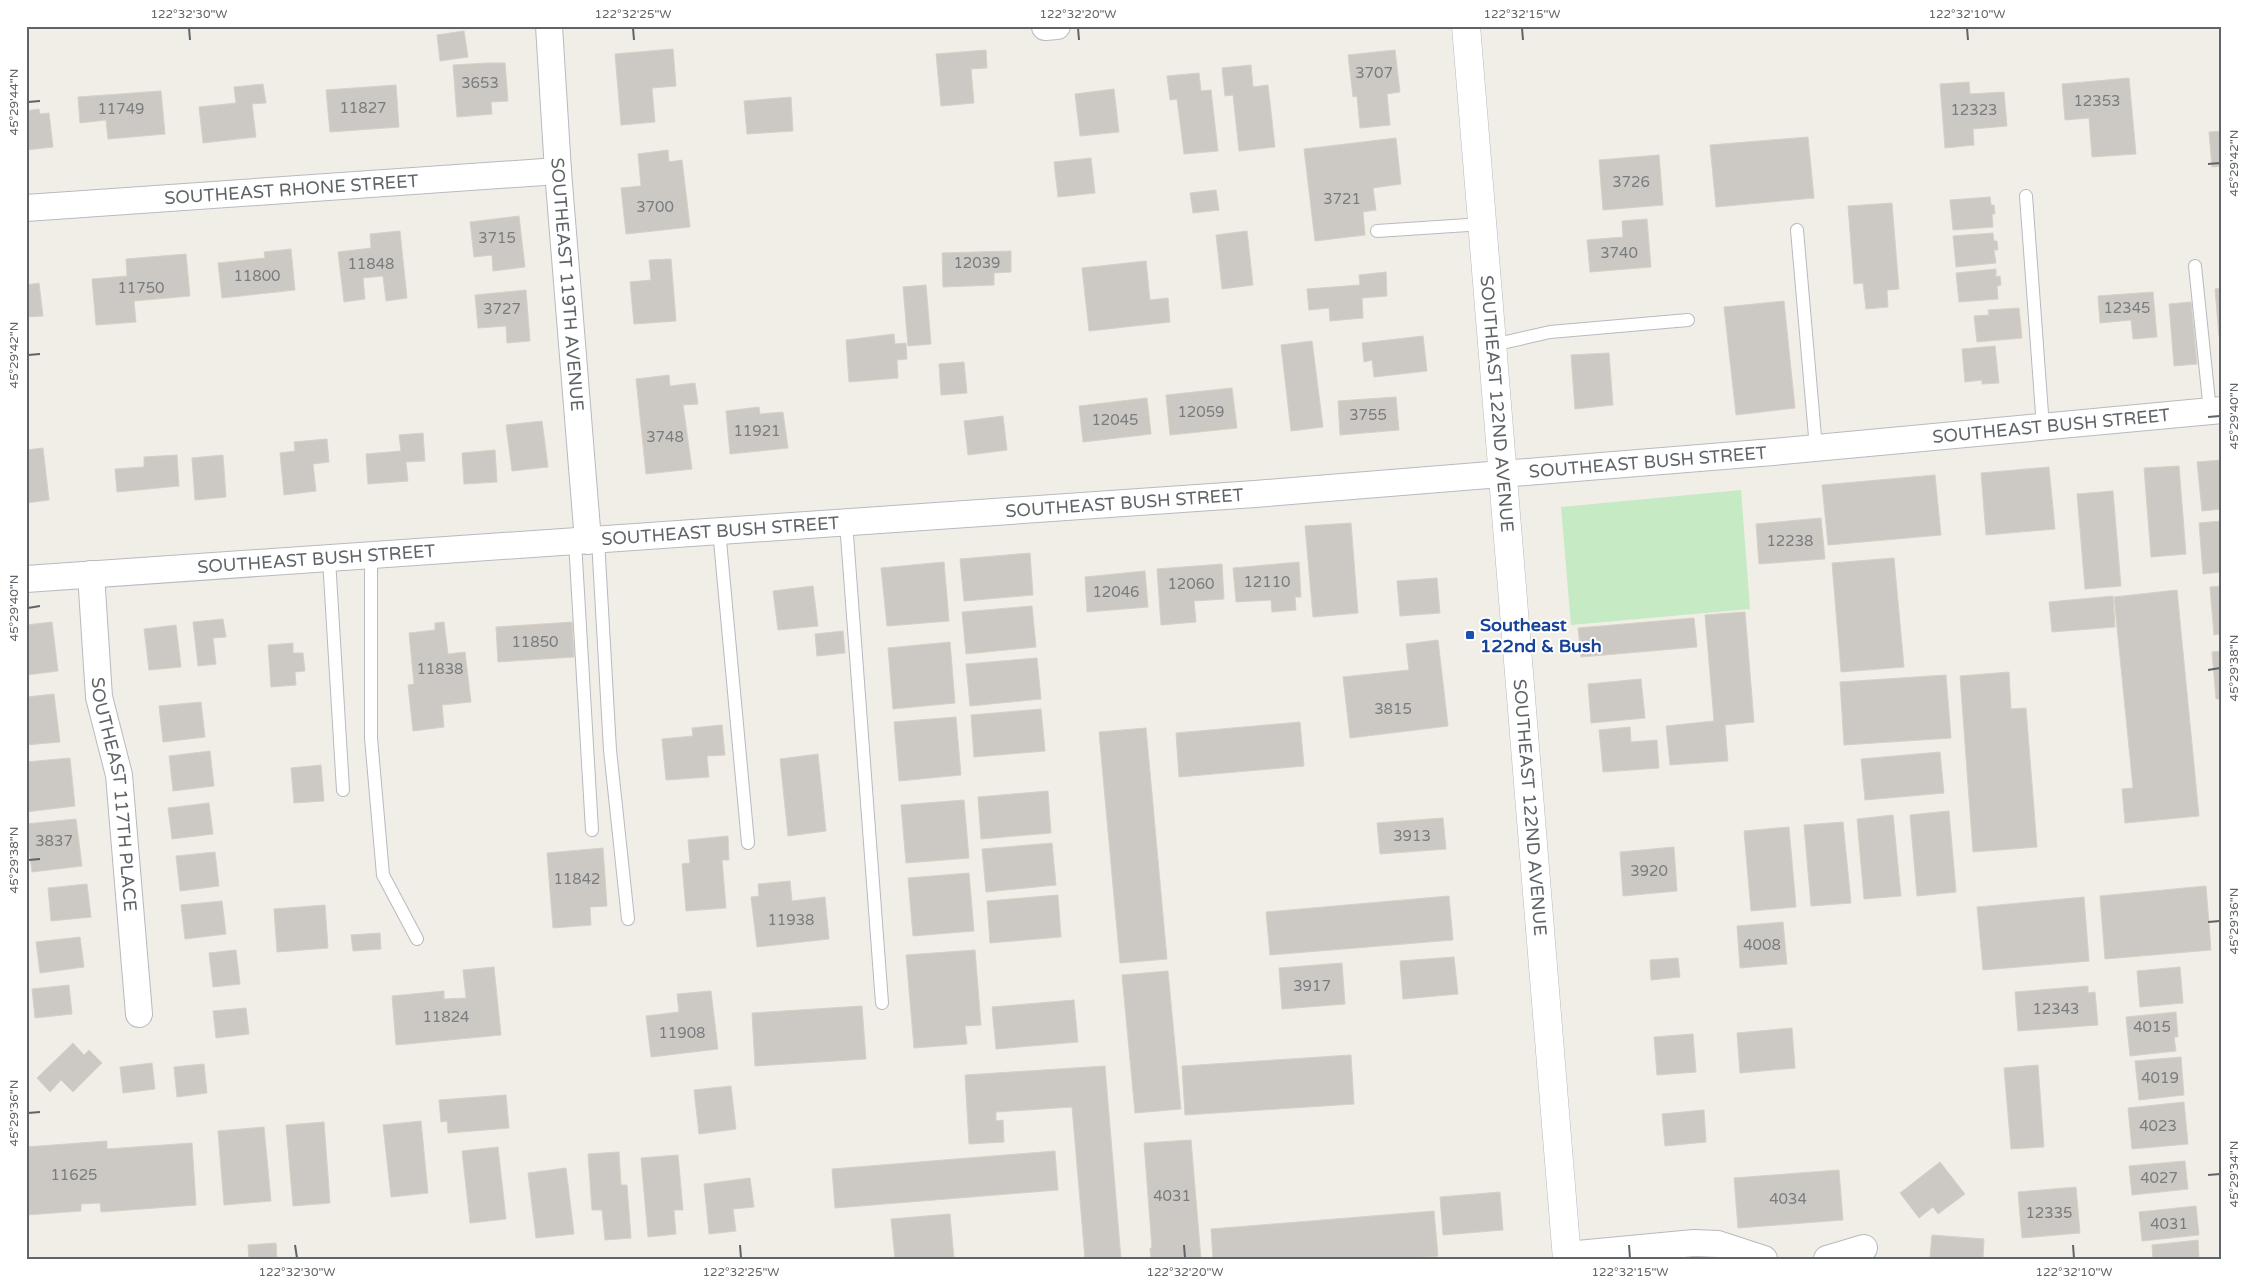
<svg xmlns="http://www.w3.org/2000/svg" width="2248" height="1285" viewBox="0 0 2248 1285" font-family="'Varela Round',sans-serif">
	<style>
		.green { fill: #c6eac3 }
		.building { fill: #ccc9c4; stroke: #d7d0c5 }
		.lines { fill: none; stroke-linecap: round; stroke-linejoin: round }
		.service-casing { stroke: #b7babe; stroke-width: 14 }
		.minor-casing { stroke: #b7babe; stroke-width: 28 }
		.secondary-casing { stroke: #b5bbbf; stroke-width: 29 }
		.service { stroke: #fff; stroke-width: 12 }
		.minor { stroke: #fff; stroke-width: 26 }
		.secondary { stroke: #fff; stroke-width: 28 }
		.ticks { fill: none; stroke: #5e6468; stroke-width: 2 }
		.transit-dot { fill: #1a4fb4; stroke: #fff; stroke-width: 2 }
		.labels { text-anchor: middle; dominant-baseline: central; stroke-width: 4; stroke-linejoin: round; paint-order: stroke }
		.number-label { font-size: 15px; fill: #7a7d7f }
		.street-label { font-size: 18px; fill: #5e6468; stroke: #fff }
		.transit-label { font-size: 18px; font-weight: bold; fill: #164399; stroke: #fff; text-anchor: start }
		.neatline { fill: none; stroke: #5e6468; stroke-width: 2 }
		.ticks-label { font-size: 12px; text-anchor: middle; fill: #5e6468 }
	</style>
	<rect width="100%" height="100%" fill="#f1eee7"/>
	<path class="green" d="M1741,490L1750,609L1571,625L1561,507Z"/>
	<g class="building">
		<path d="M464,31L468,57L440,61L437,35Z"/>
		<path d="M673,49L676,86L652,88L655,122L621,125L615,54Z"/>
		<path d="M986,50L987,68L971,69L974,103L941,106L936,54Z"/>
		<path d="M1395,50L1400,92L1387,94L1390,125L1360,128L1357,96L1353,97L1348,55Z"/>
		<path d="M487,63H505L508,101L491,102L492,114L457,117L453,65Z"/>
		<path d="M1251,65L1253,87L1268,85L1275,147L1239,151L1233,95L1225,96L1222,68Z"/>
		<path d="M1199,73L1201,91L1211,90L1218,151L1184,154L1177,99L1170,100L1167,76Z"/>
		<path d="M2129,78L2136,154L2092,157L2089,118L2065,120L2062,84Z"/>
		<path d="M1969,82L1970,94L2004,92L2007,126L1973,129L1974,145L1945,148L1940,84Z"/>
		<path d="M263,84L266,103L252,104L256,137L203,143L199,107L236,103L234,87Z"/>
		<path d="M396,85L399,127L330,132L326,90Z"/>
		<path d="M1114,89L1119,132L1080,136L1075,94Z"/>
		<path d="M161,91L165,134L108,139L106,120L80,123L78,97Z"/>
		<path d="M791,97L793,131L747,134L744,101Z"/>
		<path d="M39,109L40,114L49,113L53,147L26,150V111Z"/>
		<path d="M2222,131V166L2212,167L2209,132Z"/>
		<path d="M1808,137L1814,198L1716,207L1710,145Z"/>
		<path d="M1396,138L1401,184L1373,188L1376,210L1363,212L1365,235L1315,241L1304,149Z"/>
		<path d="M668,150L669,162L682,160L690,227L626,234L621,188L641,186L638,154Z"/>
		<path d="M1659,155L1663,205L1603,210L1599,160Z"/>
		<path d="M1091,158L1095,193L1058,197L1054,162Z"/>
		<path d="M1216,190L1219,210L1193,213L1190,193Z"/>
		<path d="M1990,197L1991,205H1994L1995,214H1992L1993,227L1953,230L1950,200Z"/>
		<path d="M1892,203L1899,289L1887,290L1888,307L1866,309L1863,283L1854,284L1848,206Z"/>
		<path d="M519,216L525,267L493,271L492,255L474,257L470,222Z"/>
		<path d="M1647,219L1651,267L1590,272L1587,240L1623,237L1622,221Z"/>
		<path d="M400,231L407,298L386,301L383,276L363,278L365,299L344,302L338,252L371,248L370,234Z"/>
		<path d="M1247,231L1253,285L1222,289L1216,235Z"/>
		<path d="M1993,233L1994,241H1997L1998,250H1994L1996,263L1956,267L1953,236Z"/>
		<path d="M291,249L295,290L222,298L218,263L265,258L264,252Z"/>
		<path d="M1011,251V272L994,273V285L943,287L942,253Z"/>
		<path d="M186,254L190,296L134,301L136,322L96,325L92,279L127,276L126,259Z"/>
		<path d="M671,259L676,321L634,324L630,282L651,280L649,260Z"/>
		<path d="M1146,261L1150,300L1168,298L1170,322L1089,331L1082,268Z"/>
		<path d="M1996,269V277L2000,276L2001,285L1997,286L1998,299L1959,302L1956,273Z"/>
		<path d="M1386,272L1387,296L1362,298L1363,318L1330,321L1329,308L1309,310L1307,289L1360,285L1359,275Z"/>
		<path d="M39,283L43,316L26,317V285Z"/>
		<path d="M926,285L931,344L908,346L903,287Z"/>
		<path d="M2222,288V336H2219L2215,289Z"/>
		<path d="M526,290L530,341L507,343L506,326L478,328L475,295Z"/>
		<path d="M2153,292L2157,337L2133,339L2131,320L2100,323L2098,296Z"/>
		<path d="M1784,301L1795,408L1736,415L1724,307Z"/>
		<path d="M2191,302L2197,364L2174,366L2169,304Z"/>
		<path d="M2019,308L2022,338L1977,342L1974,316L1989,315L1988,310Z"/>
		<path d="M894,334L895,344L906,343L907,359L897,360L898,378L849,382L846,340Z"/>
		<path d="M1423,336L1427,371L1374,377L1372,360L1364,362L1362,343Z"/>
		<path d="M1312,341L1323,427L1291,431L1281,345Z"/>
		<path d="M1995,346L1999,383L1982,384V380L1965,382L1962,349Z"/>
		<path d="M1609,353L1613,405L1575,409L1571,355Z"/>
		<path d="M964,362L967,393L941,395L939,364Z"/>
		<path d="M669,375L670,386L695,383L698,404L683,405L692,469L646,474L636,379Z"/>
		<path d="M1232,388L1237,428L1170,435L1166,395Z"/>
		<path d="M1396,397L1399,430L1340,435L1338,401Z"/>
		<path d="M1147,398L1151,434L1083,442L1079,406Z"/>
		<path d="M759,407L760,414L783,412L788,448L730,454L726,411Z"/>
		<path d="M1003,416L1007,450L968,455L964,421Z"/>
		<path d="M542,421L548,467L512,471L506,425Z"/>
		<path d="M423,433L425,461L406,462L408,481L368,484L366,454L401,451L399,435Z"/>
		<path d="M327,439L329,462L313,464L316,491L284,495L280,453L295,451L294,442Z"/>
		<path d="M43,448L49,500L26,503V450Z"/>
		<path d="M495,450L497,482L464,484L462,453Z"/>
		<path d="M177,455L179,486L117,492L115,469L144,467V457Z"/>
		<path d="M223,455L226,497L195,500L192,458Z"/>
		<path d="M2222,460V509L2202,511L2197,462Z"/>
		<path d="M2179,466L2186,554L2151,557L2144,468Z"/>
		<path d="M2049,467L2055,529L1986,535L1981,473Z"/>
		<path d="M1935,475L1941,535L1828,545L1822,485Z"/>
		<path d="M2113,491L2121,586L2085,589L2077,494Z"/>
		<path d="M1821,518L1825,559L1759,564L1756,524Z"/>
		<path d="M2222,521V572L2203,574L2199,523Z"/>
		<path d="M1351,523L1358,613L1313,617L1305,526Z"/>
		<path d="M1030,553L1033,595L964,601L960,559Z"/>
		<path d="M1894,558L1904,667L1841,672L1832,563Z"/>
		<path d="M944,562L949,621L887,626L881,568Z"/>
		<path d="M1299,562L1301,597H1295L1296,610L1272,612L1271,600L1236,602L1233,568Z"/>
		<path d="M1222,564L1224,599L1194,601L1196,622L1161,625L1157,569Z"/>
		<path d="M1145,571L1148,607L1087,612L1085,577Z"/>
		<path d="M1437,578L1440,613L1400,616L1397,581Z"/>
		<path d="M813,586L818,626L778,630L773,591Z"/>
		<path d="M2222,586V634L2214,635L2210,587Z"/>
		<path d="M2177,590L2199,816L2125,823L2122,789L2133,788L2114,597Z"/>
		<path d="M2113,596L2115,627L2052,632L2049,602Z"/>
		<path d="M1032,606L1036,647L966,654L962,612Z"/>
		<path d="M1745,612L1754,722L1725,725L1728,761L1670,765L1666,726L1714,721L1705,615Z"/>
		<path d="M1694,618L1697,647L1581,657L1578,628Z"/>
		<path d="M223,619L226,637L213,638L216,664L198,666L193,622Z"/>
		<path d="M52,622L58,671L26,675V625Z"/>
		<path d="M444,622L448,654L465,652L471,702L442,705L444,727L413,731L408,685L414,684L409,633L435,630V623Z"/>
		<path d="M572,622L574,657L498,662L496,627Z"/>
		<path d="M176,625L181,667L149,670L144,629Z"/>
		<path d="M843,631L845,653L817,656L815,634Z"/>
		<path d="M1438,640L1448,726L1350,738L1343,677L1409,670L1406,644Z"/>
		<path d="M950,642L955,703L893,709L888,648Z"/>
		<path d="M293,643V653H303L305,671L295,672L296,685L271,687L268,645Z"/>
		<path d="M2222,651V699H2216L2212,652Z"/>
		<path d="M1037,658L1041,699L970,706L966,664Z"/>
		<path d="M2009,672L2011,709L2026,708L2037,847L1973,852L1960,676Z"/>
		<path d="M1946,675L1951,738L1844,745L1840,682Z"/>
		<path d="M1641,679L1645,718L1591,723L1588,684Z"/>
		<path d="M54,694L60,742L26,745V697Z"/>
		<path d="M201,702L205,737L163,742L159,706Z"/>
		<path d="M1041,709L1045,751L974,757L971,715Z"/>
		<path d="M956,717L961,775L899,781L894,722Z"/>
		<path d="M1300,722L1304,766L1179,777L1176,733Z"/>
		<path d="M722,725L725,755L707,756L709,777L666,780L662,739L693,736L692,728Z"/>
		<path d="M1630,727L1631,742L1657,740L1659,768L1603,772L1599,730Z"/>
		<path d="M1146,728L1167,959L1120,963L1099,732Z"/>
		<path d="M210,751L214,786L173,791L169,756Z"/>
		<path d="M1940,752L1944,793L1865,800L1861,759Z"/>
		<path d="M818,754L826,831L788,836L780,759Z"/>
		<path d="M70,758L75,806L26,812V762Z"/>
		<path d="M321,765L324,801L294,803L291,768Z"/>
		<path d="M1048,791L1051,833L981,839L978,797Z"/>
		<path d="M964,800L969,858L906,863L901,805Z"/>
		<path d="M209,803L213,834L172,839L168,808Z"/>
		<path d="M1949,811L1956,892L1917,896L1910,815Z"/>
		<path d="M1893,815L1901,896L1864,899L1857,819Z"/>
		<path d="M1443,818L1446,849L1380,854L1377,823Z"/>
		<path d="M76,819L82,866L32,872L26,824Z"/>
		<path d="M1843,822L1851,903L1811,906L1804,825Z"/>
		<path d="M1789,827L1796,907L1751,911L1744,831Z"/>
		<path d="M728,836L729,860H722L726,908L686,911L682,864L690,863L688,840Z"/>
		<path d="M1052,843L1056,885L986,892L982,849Z"/>
		<path d="M1674,847L1677,891L1623,896L1620,852Z"/>
		<path d="M603,848L607,906L590,907L591,925L553,928L547,853Z"/>
		<path d="M215,852L219,886L180,891L176,856Z"/>
		<path d="M969,873L974,931L913,936L908,878Z"/>
		<path d="M790,881L792,901L825,897L829,939L757,947L751,897L759,896L758,884Z"/>
		<path d="M87,884L91,917L51,921L48,888Z"/>
		<path d="M2206,886L2211,950L2105,959L2100,896Z"/>
		<path d="M1058,895L1061,937L990,943L987,901Z"/>
		<path d="M1449,896L1453,940L1270,955L1266,912Z"/>
		<path d="M2084,897L2089,961L1983,970L1977,907Z"/>
		<path d="M222,901L226,934L185,939L181,905Z"/>
		<path d="M325,905L328,948L277,952L274,909Z"/>
		<path d="M1783,922L1787,964L1740,968L1737,926Z"/>
		<path d="M380,933L381,949L353,951L351,935Z"/>
		<path d="M80,937L84,967L40,973L36,942Z"/>
		<path d="M236,950L240,984L213,987L209,953Z"/>
		<path d="M975,950L981,1025L965,1026L967,1044L914,1048L906,955Z"/>
		<path d="M1454,957L1458,994L1403,999L1400,961Z"/>
		<path d="M1678,958L1680,977L1651,980L1650,960Z"/>
		<path d="M1342,963L1345,1004L1282,1009L1279,968Z"/>
		<path d="M494,967L501,1035L396,1045L392,996L444,991V999L466,998L463,970Z"/>
		<path d="M2180,967L2183,1003L2140,1007L2137,971Z"/>
		<path d="M1168,971L1181,1109L1135,1113L1122,975Z"/>
		<path d="M69,985L72,1014L35,1018L32,989Z"/>
		<path d="M2088,986V993L2095,992L2098,1025L2018,1031L2015,992Z"/>
		<path d="M711,991L718,1049L651,1057L646,1016L679,1012L677,994Z"/>
		<path d="M1074,1000L1078,1042L996,1049L992,1007Z"/>
		<path d="M862,1006L866,1059L755,1066L752,1013Z"/>
		<path d="M246,1008L249,1034L216,1038L213,1011Z"/>
		<path d="M2176,1012L2178,1037H2174L2176,1051L2130,1056L2126,1017Z"/>
		<path d="M1792,1028L1795,1068L1740,1073L1737,1033Z"/>
		<path d="M1693,1034L1696,1072L1657,1075L1654,1037Z"/>
		<path d="M73,1043L84,1055L89,1050L102,1063L73,1092L61,1080L50,1092L37,1078Z"/>
		<path d="M1351,1055L1354,1104L1185,1115L1182,1066Z"/>
		<path d="M2181,1057L2184,1095L2139,1100L2135,1061Z"/>
		<path d="M152,1063L155,1089L123,1093L120,1067Z"/>
		<path d="M204,1064L207,1093L177,1097L174,1067Z"/>
		<path d="M2038,1065L2044,1147L2011,1149L2004,1068Z"/>
		<path d="M1105,1066L1121,1259H1085L1072,1107L996,1112V1121L1003,1120L1004,1142L969,1144L965,1075Z"/>
		<path d="M731,1086L736,1129L699,1134L694,1090Z"/>
		<path d="M506,1095L509,1128L448,1133L447,1121L441,1122L439,1100Z"/>
		<path d="M2184,1102L2188,1144L2132,1149L2128,1108Z"/>
		<path d="M1704,1110L1706,1142L1665,1146L1662,1114Z"/>
		<path d="M421,1121L428,1193L391,1197L383,1125Z"/>
		<path d="M324,1122L330,1203L293,1206L286,1125Z"/>
		<path d="M264,1127L271,1201L224,1205L218,1131Z"/>
		<path d="M1191,1140L1201,1259H1151L1150,1248H1152L1144,1143Z"/>
		<path d="M107,1141V1149L192,1143L196,1205L101,1212L100,1203L81,1204V1211L26,1215V1147Z"/>
		<path d="M498,1147L506,1219L470,1223L462,1151Z"/>
		<path d="M1055,1151L1058,1190L835,1208L832,1169Z"/>
		<path d="M619,1152L621,1185H627L631,1238L605,1240L602,1210H592L588,1154Z"/>
		<path d="M678,1155L683,1210H674L676,1234L648,1237L641,1158Z"/>
		<path d="M2185,1161L2188,1189L2132,1195L2129,1166Z"/>
		<path d="M1940,1162L1965,1194L1938,1214L1933,1207L1919,1218L1900,1193Z"/>
		<path d="M566,1168L574,1234L536,1238L528,1173Z"/>
		<path d="M1839,1170L1843,1220L1738,1228L1734,1178Z"/>
		<path d="M750,1178L754,1207L733,1209L736,1231L709,1234L704,1184Z"/>
		<path d="M2076,1187L2080,1233L2022,1238L2018,1192Z"/>
		<path d="M1500,1192L1503,1230L1443,1235L1440,1197Z"/>
		<path d="M2196,1206L2199,1235L2142,1241L2139,1212Z"/>
		<path d="M1434,1211L1438,1256L1404,1259H1213L1211,1229Z"/>
		<path d="M950,1214L954,1259H895L891,1219Z"/>
		<path d="M1932,1235L1984,1239L1983,1259H1937L1930,1257Z"/>
		<path d="M2198,1240L2199,1259H2153L2152,1245Z"/>
		<path d="M276,1243L277,1259H249L248,1245Z"/>
	</g>
	<g class="lines">
		<defs>
			<g id="service">
				<path d="M2026,196L2043,427"/>
				<path d="M1797,230L1816,448"/>
				<path d="M1377,231L1483,224"/>
				<path d="M2195,266L2210,411"/>
				<path d="M1493,345L1550,332L1688,320"/>
				<path d="M846,522L882,1003"/>
				<path d="M719,530L748,843"/>
				<path d="M598,540L610,750L628,919"/>
				<path d="M575,542L592,830"/>
				<path d="M371,556V738L383,875L417,939"/>
				<path d="M329,559L343,790"/>
			</g>
			<g id="minor">
				<path id="s1" d="M549,26L558,171L588,541"/>
				<path d="M1045,27L1057,26"/>
				<path id="s2" d="M26,208L558,171"/>
				<path id="s3" d="M91,574L99,697L119,775L139,1014"/>
				<path id="s4" d="M26,579L1255,494L1773,452L2222,410"/>
				<path d="M1567,1255L1694,1243L1718,1244L1764,1259"/>
				<path d="M1827,1259L1864,1248"/>
			</g>
			<g id="secondary">
				<path id="s5" d="M1466,26L1567,1259"/>
			</g>
		</defs>
		<use href="#service" class="service-casing"/>
		<use href="#minor" class="minor-casing"/>
		<use href="#secondary" class="secondary-casing"/>
		<use href="#service" class="service"/>
		<use href="#minor" class="minor"/>
		<use href="#secondary" class="secondary"/>
	</g>
	<path class="ticks" d="M189,28L190,40M633,28L634,40M1078,28L1079,40M1522,28L1523,40M1967,28L1968,40M28,102L40,101M2208,164L2220,163M28,355L40,354M2208,417L2220,416M28,608L40,606M2208,670L2220,668M28,860L40,859M2208,922L2220,921M28,1113L40,1112M2208,1175L2220,1174M295,1245L297,1258M740,1245L741,1258M1184,1245L1185,1258M1629,1245L1630,1258M2073,1245L2074,1258"/>
	<rect class="transit-dot" x="1465" y="630" width="10" height="10" rx="2.5"/>
	<g class="labels">
		<g class="number-label">
			<text x="1374" y="73">3707</text>
			<text x="480" y="83">3653</text>
			<text x="2097" y="101">12353</text>
			<text x="363" y="108">11827</text>
			<text x="121" y="109">11749</text>
			<text x="1974" y="110">12323</text>
			<text x="1631" y="182">3726</text>
			<text x="1342" y="199">3721</text>
			<text x="655" y="207">3700</text>
			<text x="497" y="238">3715</text>
			<text x="1619" y="253">3740</text>
			<text x="977" y="263">12039</text>
			<text x="371" y="264">11848</text>
			<text x="257" y="276">11800</text>
			<text x="141" y="288">11750</text>
			<text x="2127" y="308">12345</text>
			<text x="502" y="309">3727</text>
			<text x="1201" y="412">12059</text>
			<text x="1368" y="415">3755</text>
			<text x="1115" y="420">12045</text>
			<text x="757" y="431">11921</text>
			<text x="665" y="437">3748</text>
			<text x="1790" y="541">12238</text>
			<text x="1267" y="582">12110</text>
			<text x="1191" y="584">12060</text>
			<text x="1116" y="592">12046</text>
			<text x="535" y="642">11850</text>
			<text x="440" y="669">11838</text>
			<text x="1393" y="709">3815</text>
			<text x="1412" y="836">3913</text>
			<text x="54" y="841">3837</text>
			<text x="1649" y="871">3920</text>
			<text x="577" y="879">11842</text>
			<text x="791" y="920">11938</text>
			<text x="1762" y="945">4008</text>
			<text x="1312" y="986">3917</text>
			<text x="2056" y="1009">12343</text>
			<text x="446" y="1017">11824</text>
			<text x="2152" y="1027">4015</text>
			<text x="682" y="1033">11908</text>
			<text x="2160" y="1078">4019</text>
			<text x="2158" y="1126">4023</text>
			<text x="74" y="1175">11625</text>
			<text x="2159" y="1178">4027</text>
			<text x="1172" y="1196">4031</text>
			<text x="1788" y="1199">4034</text>
			<text x="2049" y="1213">12335</text>
			<text x="2169" y="1224">4031</text>
		</g>
		<g class="street-label">
			<text stroke="none"><textPath href="#s2" startOffset="266">SOUTHEAST RHONE STREET</textPath></text>
			<text stroke="none"><textPath href="#s1" startOffset="259">SOUTHEAST 119TH AVENUE</textPath></text>
			<text stroke="none"><textPath href="#s5" startOffset="379">SOUTHEAST 122ND AVENUE</textPath></text>
			<text stroke="none"><textPath href="#s4" startOffset="2031">SOUTHEAST BUSH STREET</textPath></text>
			<text stroke="none"><textPath href="#s4" startOffset="1626">SOUTHEAST BUSH STREET</textPath></text>
			<text stroke="none"><textPath href="#s4" startOffset="1101">SOUTHEAST BUSH STREET</textPath></text>
			<text stroke="none"><textPath href="#s4" startOffset="696">SOUTHEAST BUSH STREET</textPath></text>
			<text stroke="none"><textPath href="#s4" startOffset="291">SOUTHEAST BUSH STREET</textPath></text>
			<text stroke="none"><textPath href="#s3" startOffset="222">SOUTHEAST 117TH PLACE</textPath></text>
			<text stroke="none"><textPath href="#s5" startOffset="784">SOUTHEAST 122ND AVENUE</textPath></text>
		</g>
		<g class="transit-label">
			<text x="1480" y="625">Southeast<tspan x="1480" dy="21">122nd &amp; Bush</tspan></text>
		</g>
	</g>
	<rect width="2248" height="1285" fill="none" stroke="#ffffff" stroke-width="55"/>
	<rect x="28" y="28" width="2192" height="1230" class="neatline"/>
	<g class="ticks-label">
		<text x="189" y="18">122°32'30"W</text>
		<text x="633" y="18">122°32'25"W</text>
		<text x="1078" y="18">122°32'20"W</text>
		<text x="1522" y="18">122°32'15"W</text>
		<text x="1967" y="18">122°32'10"W</text>
		<text transform="translate(14 102) rotate(-90)" y="4">45°29'44"N</text>
		<text transform="translate(2234 163) rotate(-90)" y="4">45°29'42"N</text>
		<text transform="translate(14 355) rotate(-90)" y="4">45°29'42"N</text>
		<text transform="translate(2234 416) rotate(-90)" y="4">45°29'40"N</text>
		<text transform="translate(14 608) rotate(-90)" y="4">45°29'40"N</text>
		<text transform="translate(2234 668) rotate(-90)" y="4">45°29'38"N</text>
		<text transform="translate(14 860) rotate(-90)" y="4">45°29'38"N</text>
		<text transform="translate(2234 921) rotate(-90)" y="4">45°29'36"N</text>
		<text transform="translate(14 1113) rotate(-90)" y="4">45°29'36"N</text>
		<text transform="translate(2234 1174) rotate(-90)" y="4">45°29'34"N</text>
		<text x="297" y="1276">122°32'30"W</text>
		<text x="741" y="1276">122°32'25"W</text>
		<text x="1185" y="1276">122°32'20"W</text>
		<text x="1630" y="1276">122°32'15"W</text>
		<text x="2074" y="1276">122°32'10"W</text>
	</g>
</svg>
